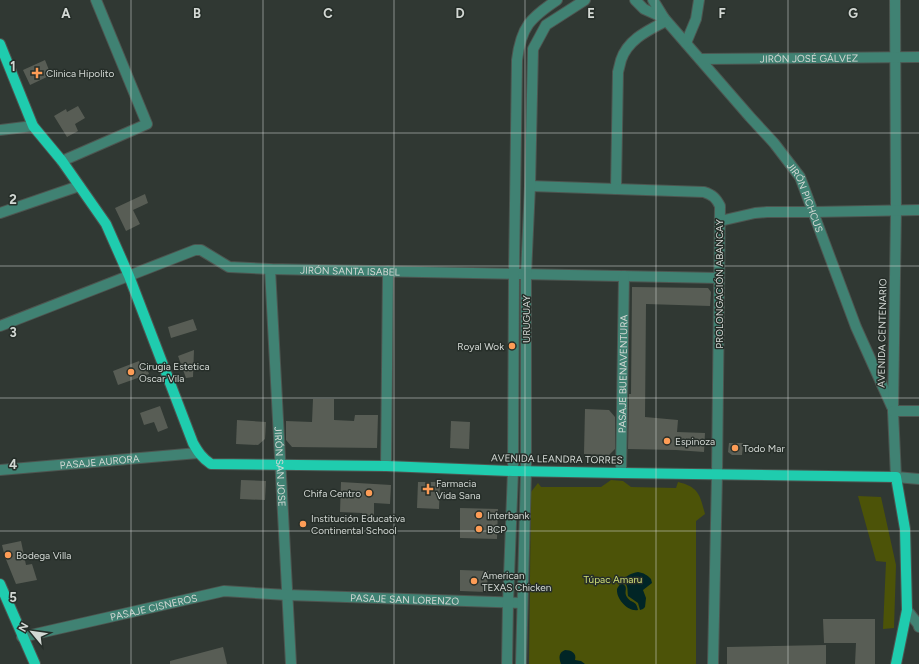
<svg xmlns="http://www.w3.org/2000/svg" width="919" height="664" viewBox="0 0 919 664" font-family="Figtree,sans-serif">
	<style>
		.green { fill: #4c5308 }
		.water { fill: #012526 }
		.building { fill: #585d55 }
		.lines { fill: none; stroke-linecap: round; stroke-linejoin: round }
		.minor-casing { stroke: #4d5550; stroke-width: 12 }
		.major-casing { stroke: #4d5550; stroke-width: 12 }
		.minor { stroke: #408273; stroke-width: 10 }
		.major { stroke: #1fccae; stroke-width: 10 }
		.grid { fill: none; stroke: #d3d8d4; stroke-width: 1; stroke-opacity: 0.55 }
		.poi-dot { fill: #fd9c56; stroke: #262e29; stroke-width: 1.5 }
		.labels { text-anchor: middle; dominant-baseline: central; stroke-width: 3; stroke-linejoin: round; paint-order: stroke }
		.street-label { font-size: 10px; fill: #d3d8d4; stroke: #262e29 }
		.poi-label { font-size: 10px; fill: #d3d8d4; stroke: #262e29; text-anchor: start }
		.park-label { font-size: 10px; fill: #d0df76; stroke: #262e29 }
		.grid-label { font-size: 13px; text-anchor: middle; font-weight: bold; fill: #d3d8d4; stroke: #262e29; stroke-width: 3; stroke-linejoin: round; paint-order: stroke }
	</style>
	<rect width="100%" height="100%" fill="#303833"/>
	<g class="green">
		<path d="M611,480L623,481L631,487L676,488L678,482C699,487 700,495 705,514L696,521V664H529L531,492L538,483L541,487H601Z"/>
		<path d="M858,496L881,497L896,565L894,628L883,629L886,562L876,561Z"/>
	</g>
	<g class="water">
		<path d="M638,572C644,573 647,575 651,579L652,583L643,590L646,598L645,607L643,609L640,610L638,603L628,596C627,588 629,586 622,581C626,576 631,573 638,572Z"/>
		<path d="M621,583C630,587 623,591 627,597C631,604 636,599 638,610C628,612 616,599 617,589C618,587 620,584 621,583Z"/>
		<path d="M565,650C571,650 577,653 575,660L581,661L585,664H561C559,658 558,653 565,650Z"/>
	</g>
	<g class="building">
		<path d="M45,60L51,75L30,85L23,70Z"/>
		<path d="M78,106L85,118L75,124L78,131L67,137L54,116L66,109L67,112Z"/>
		<path d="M145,194L148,203L133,210L140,224L126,231L115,208Z"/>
		<path d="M632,287L708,288L711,292L710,306L646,304L645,417L678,420L677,432L705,433L704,452L676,450L628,449L629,394H631Z"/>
		<path d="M193,319L197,330L171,338L168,327Z"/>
		<path d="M194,350L193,377L186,378L178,356Z"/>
		<path d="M139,361L141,367L146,366L149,374L118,385L113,371Z"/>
		<path d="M313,399H334V420L354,421L355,415H378L377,448L292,447L286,440V421L312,422Z"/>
		<path d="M160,406L168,428L158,432L154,422L144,425L140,413Z"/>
		<path d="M585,409L609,410L615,417V449L609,455L584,454Z"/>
		<path d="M237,420L266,422L265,439L258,445L236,444Z"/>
		<path d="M451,421L470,422L469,449L450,448Z"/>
		<path d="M729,443H743L742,455H732L728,452Z"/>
		<path d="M241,480L266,481L265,500L240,499Z"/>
		<path d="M341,482L391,485L390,504L374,503V521L362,520V513L340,512Z"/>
		<path d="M418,482H440L439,509L417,508Z"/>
		<path d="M460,508L498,509L497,539L460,538Z"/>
		<path d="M21,541L26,565L32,564L37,580L16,584L5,557L2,545Z"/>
		<path d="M460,570L488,571L487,592L460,591Z"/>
		<path d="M823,619H875V664H855L856,643H824Z"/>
		<path d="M826,645V664H727V647Z"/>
		<path d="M223,647L227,664H170V661Z"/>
	</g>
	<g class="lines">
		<defs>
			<g id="minor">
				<path d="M635,0L644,9L664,18"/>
				<path id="s1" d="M653,0L664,18L750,117L774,143L800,177L856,327L892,407"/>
				<path d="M895,0L896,210L893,411L896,477L919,479"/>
				<path d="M666,21C649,30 628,39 621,60C620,64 619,68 618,72L616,189L704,192C713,195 716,198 720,206L717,475L713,664"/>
				<path d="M686,43L696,19L699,0"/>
				<path id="s2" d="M700,59L919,57"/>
				<path d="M0,130L33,126"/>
				<path d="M62,161L147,124L96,0"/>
				<path d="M530,186L616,189"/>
				<path d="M0,213L79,186"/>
				<path d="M720,221L755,213L767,212H813L919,210"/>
				<path id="s3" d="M270,269L291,664"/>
				<path id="s4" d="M0,326L195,250H201L229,267L270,269L719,278"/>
				<path d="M893,411H919"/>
				<path d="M386,466L388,271"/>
				<path id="s5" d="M0,470L198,453"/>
				<path id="s6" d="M621,473L624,276"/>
				<path d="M907,610L918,624L919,627"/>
				<path id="s7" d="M22,637L224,591L287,595L522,603"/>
				<path d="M507,664L508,603L513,471L514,274L517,60C521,27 530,18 557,0"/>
				<path d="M521,664L526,471V274L530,186L533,49L546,25L585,0"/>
			</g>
			<g id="major">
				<path d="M0,44L33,126L62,161L106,224L129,276L193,443C198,452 202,458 211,464L386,466L513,471L621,473L896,477L905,529L907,610L896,664"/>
				<path d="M0,584L35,664"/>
			</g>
		</defs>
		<use href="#minor" class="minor-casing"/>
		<use href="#major" class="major-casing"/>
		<use href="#minor" class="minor"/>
		<use href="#major" class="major"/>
	</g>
	<path class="grid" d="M131,0V664M263,0V664M394,0V664M525,0V664M656,0V664M788,0V664M0,133H919M0,266H919M0,398H919M0,531H919"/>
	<g class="poi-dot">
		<path d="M35 67h4v4h4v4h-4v4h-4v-4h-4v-4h4z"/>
		<circle cx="512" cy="346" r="4"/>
		<circle cx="131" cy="372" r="4"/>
		<circle cx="667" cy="441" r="4"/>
		<circle cx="735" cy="448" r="4"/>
		<path d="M426 483h4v4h4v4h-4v4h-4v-4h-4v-4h4z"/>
		<circle cx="369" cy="493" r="4"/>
		<circle cx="479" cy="515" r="4"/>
		<circle cx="303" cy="524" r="4"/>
		<circle cx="479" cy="529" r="4"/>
		<circle cx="8" cy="555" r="4"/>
		<circle cx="474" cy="581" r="4"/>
	</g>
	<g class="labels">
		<g class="street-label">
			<text stroke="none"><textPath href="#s2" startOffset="109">JIRÓN JOSÉ GÁLVEZ</textPath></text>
			<text stroke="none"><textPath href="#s1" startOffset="251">JIRÓN PICHCUS</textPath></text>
			<text stroke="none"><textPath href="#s4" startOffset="369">JIRÓN SANTA ISABEL</textPath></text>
			<text transform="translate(719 284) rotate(-90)">PROLONGACIÓN ABANCAY</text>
			<text transform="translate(526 319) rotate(-90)">URUGUAY</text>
			<text transform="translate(882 333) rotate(-89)">AVENIDA CENTENARIO</text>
			<text stroke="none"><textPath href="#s6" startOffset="99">PASAJE BUENAVENTURA</textPath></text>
			<text transform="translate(557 459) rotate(1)">AVENIDA LEANDRA TORRES</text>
			<text stroke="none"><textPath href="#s5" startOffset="100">PASAJE AURORA</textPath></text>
			<text stroke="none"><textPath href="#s3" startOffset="198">JIRÓN SAN JOSE</textPath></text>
			<text stroke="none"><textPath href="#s7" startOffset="388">PASAJE SAN LORENZO</textPath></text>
			<text stroke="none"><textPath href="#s7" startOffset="135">PASAJE CISNEROS</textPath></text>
		</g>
		<g class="poi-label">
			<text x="46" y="73">Clinica Hipolito</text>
			<text x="504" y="346" text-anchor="end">Royal Wok</text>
			<text x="139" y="366">Cirugia Estetica<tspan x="139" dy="12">Oscar Vila</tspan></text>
			<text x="675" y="441">Espinoza</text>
			<text x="743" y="448">Todo Mar</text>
			<text x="436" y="483">Farmacia<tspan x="436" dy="12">Vida Sana</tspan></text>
			<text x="361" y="493" text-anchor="end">Chifa Centro</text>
			<text x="487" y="515">Interbank</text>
			<text x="311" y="518">Institución Educativa<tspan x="311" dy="12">Continental School</tspan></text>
			<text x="487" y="529">BCP</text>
			<text x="16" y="555">Bodega Villa</text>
			<text x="482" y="575">American<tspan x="482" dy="12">TEXAS Chicken</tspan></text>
		</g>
		<g class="park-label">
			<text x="613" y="579">Túpac Amaru</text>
		</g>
	</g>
	<g class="grid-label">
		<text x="66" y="18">A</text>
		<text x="197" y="18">B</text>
		<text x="328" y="18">C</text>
		<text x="460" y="18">D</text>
		<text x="591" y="18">E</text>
		<text x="722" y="18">F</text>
		<text x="853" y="18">G</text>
		<text x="13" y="71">1</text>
		<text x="13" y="204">2</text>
		<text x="13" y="337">3</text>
		<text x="13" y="469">4</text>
		<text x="13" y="602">5</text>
	</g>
	<g transform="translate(32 632) rotate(299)" stroke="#262e29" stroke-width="3" paint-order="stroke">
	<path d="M0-3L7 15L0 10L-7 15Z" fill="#d3d8d4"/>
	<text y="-6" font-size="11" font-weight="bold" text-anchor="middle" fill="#d3d8d4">N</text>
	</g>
</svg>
